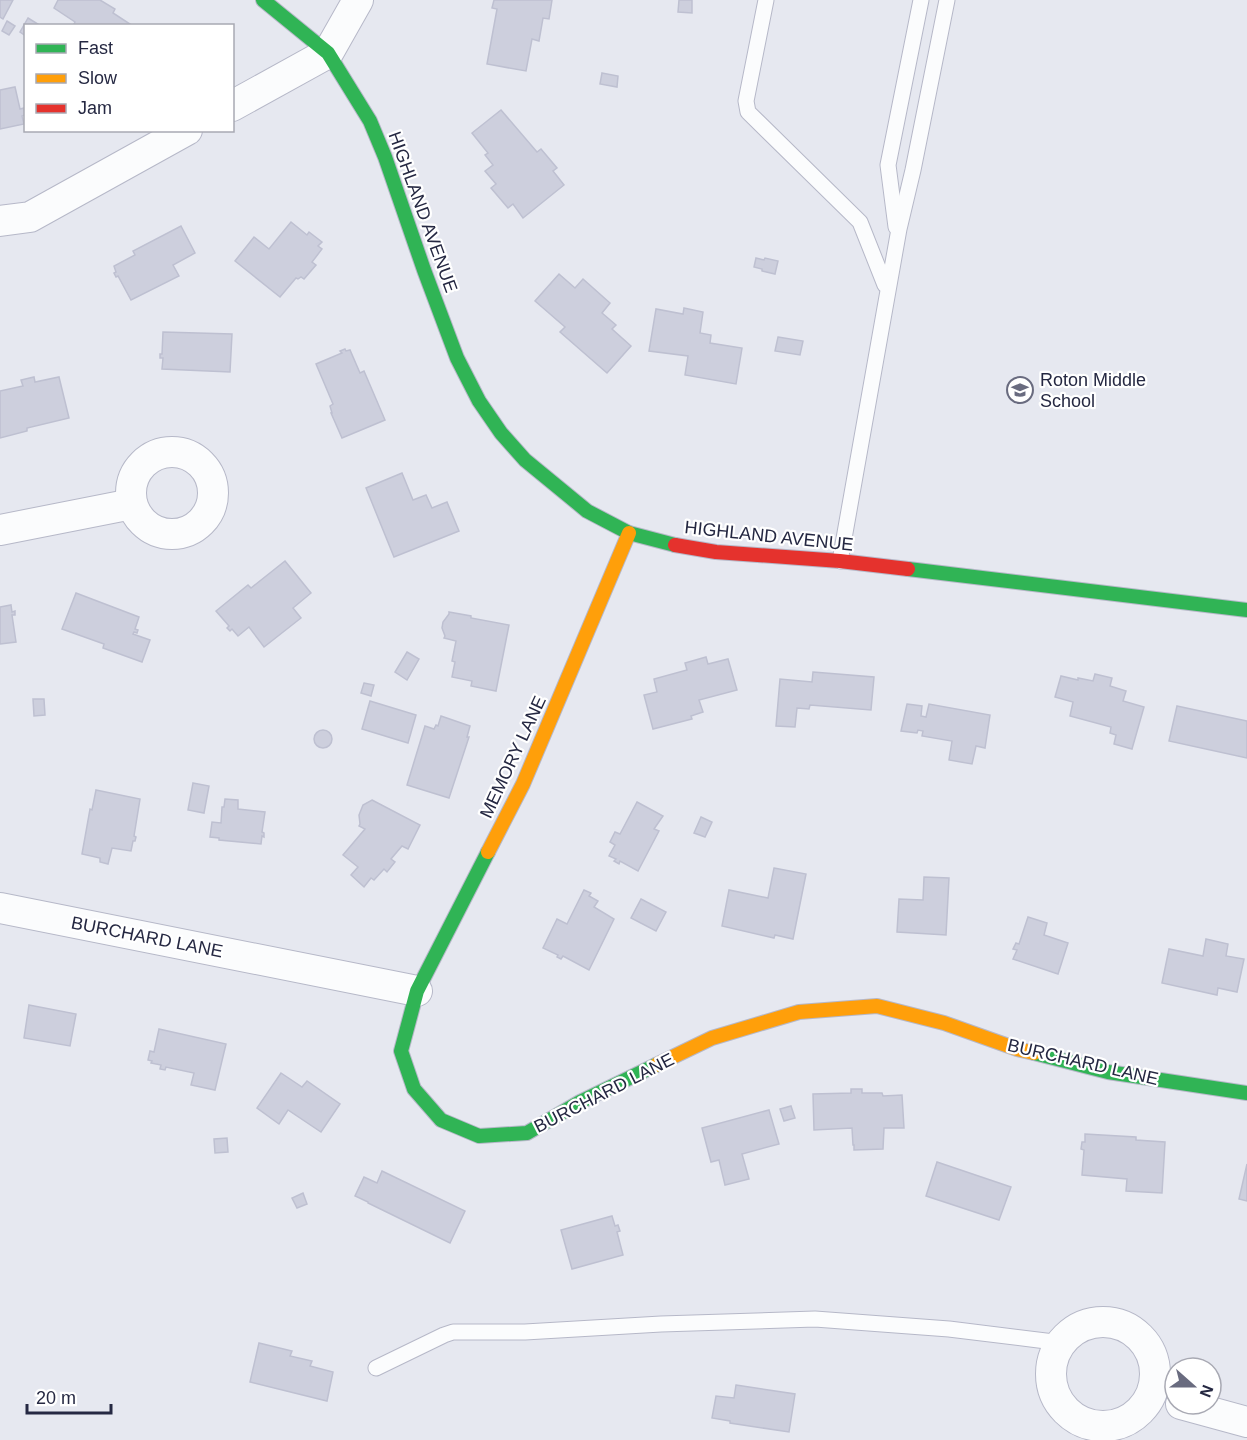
<svg xmlns="http://www.w3.org/2000/svg" width="1247" height="1440" viewBox="0 0 1247 1440" font-family="Helvetica,sans-serif">
	<style>
		.building { fill: #cdcfdd; stroke: #bec0d1; stroke-width: 1.5 }
		.lines { fill: none; stroke-linecap: round; stroke-linejoin: round }
		.lane-casing { stroke: #b6b8c8; stroke-width: 17 }
		.street-casing { stroke: #b6b8c8; stroke-width: 32 }
		.fast-casing { stroke: #b6b8c8; stroke-width: 16 }
		.slow-casing { stroke: #b6b8c8; stroke-width: 16 }
		.jam-casing { stroke: #b6b8c8; stroke-width: 16 }
		.lane { stroke: #fbfcfd; stroke-width: 15 }
		.street { stroke: #fbfcfd; stroke-width: 30 }
		.fast { stroke: #30b455; stroke-width: 14 }
		.slow { stroke: #ff9f0a; stroke-width: 14 }
		.jam { stroke: #e5322d; stroke-width: 14 }
		.labels { text-anchor: middle; dominant-baseline: central; stroke-width: 4.5; stroke-linejoin: round; paint-order: stroke }
		.street-label { font-size: 18px; fill: #252842; stroke: #fff }
		.poi-label { font-size: 18px; fill: #252842; stroke: #fff; text-anchor: start }
	</style>
	<rect width="100%" height="100%" fill="#e6e8f0"/>
	<g class="building">
		<path d="M0,0H13L3,19L0,17Z"/>
		<path d="M58,0H100L115,9L113,13L133,26H73L75,22L54,8Z"/>
		<path d="M494,0H552L549,19L543,18L539,41L532,39L526,71L487,64L497,9L492,8Z"/>
		<path d="M679,0H692V13L678,12Z"/>
		<path d="M28,18L41,26H26V36L20,32Z"/>
		<path d="M7,21L15,26L9,35L2,31Z"/>
		<path d="M602,73L618,76L617,87L600,84Z"/>
		<path d="M15,87L20,109L24,108L25,115L22,116L24,124L0,129V90Z"/>
		<path d="M501,110L537,152L541,149L557,168L553,171L564,185L523,218L513,204L508,208L491,188L496,184L485,171L493,165L485,155L488,153L472,133Z"/>
		<path d="M291,222L307,235L309,232L322,242L318,246L322,249L312,262L316,265L304,279L301,277L298,279L296,278L280,297L235,261L254,237L269,249Z"/>
		<path d="M181,226L195,253L173,265L179,276L131,300L118,276L116,277L114,273L116,272L114,266L135,255L133,251Z"/>
		<path d="M756,258L764,260L765,258L778,261L775,274L762,271V269L754,267Z"/>
		<path d="M559,274L575,288L583,279L610,303L602,313L616,325L612,329L631,346L607,373L560,332L565,327L535,301Z"/>
		<path d="M684,308L703,312L700,333L711,335L710,343L742,348L736,384L685,375L688,356L649,351L656,309L683,314Z"/>
		<path d="M163,332L232,334L230,372L162,369L163,358H160V354H162Z"/>
		<path d="M778,337L803,341L800,355L775,351Z"/>
		<path d="M345,349L346,351L350,350L360,373L364,371L385,420L342,438L331,413H332L330,406L333,404L316,364L342,353L340,351Z"/>
		<path d="M34,377L35,382L59,377L69,418L27,428V431L0,438V391L23,386L21,380Z"/>
		<path d="M402,473L413,500L426,495L432,508L447,502L459,531L394,557L366,488Z"/>
		<path d="M285,561L311,593L293,608L301,618L264,647L249,627L238,636L232,629L230,631L227,628L229,626L216,611L248,585L251,588Z"/>
		<path d="M76,593L139,617L135,629L138,630L137,633L134,632L133,634L150,640L142,662L103,648L104,644L62,629Z"/>
		<path d="M11,605L12,612L15,611V615H12L16,642L0,644V607Z"/>
		<path d="M449,612L471,616V618L509,625L496,691L471,686L472,681L452,677L455,662L452,661L456,641L444,638L445,636L442,628L443,622L449,614Z"/>
		<path d="M407,652L419,659L407,680L395,672Z"/>
		<path d="M706,657L708,664L728,659L737,690L699,700L703,712L691,716L692,719L653,729L644,695L657,692L654,679L687,670L685,663Z"/>
		<path d="M813,672L874,677L871,710L810,705L809,709L797,708L795,727L776,726L780,679L812,682Z"/>
		<path d="M1095,674L1112,678L1110,686L1126,691L1123,701L1144,707L1132,749L1114,744L1116,735L1110,733L1111,727L1070,716L1073,702L1055,697L1061,676L1078,680V678L1093,681Z"/>
		<path d="M364,683L374,685L371,696L361,693Z"/>
		<path d="M33,699H44L45,715L34,716Z"/>
		<path d="M370,701L416,715L408,743L362,729Z"/>
		<path d="M907,704L922,706L921,716L926,717L929,704L990,715L985,748L976,746L972,764L949,760L952,741L922,736L923,731L918,730L917,733L901,731Z"/>
		<path d="M1177,706L1247,721V758L1169,741Z"/>
		<path d="M441,716L470,726L467,737H469L449,798L407,785L425,726L434,729L436,725L438,726Z"/>
		<circle cx="323" cy="739" r="9"/>
		<path d="M193,783L209,786L204,813L188,810Z"/>
		<path d="M96,790L140,799L134,836L136,837L135,841H133L131,851L112,848L108,864L100,862V858L82,854L90,809L92,810Z"/>
		<path d="M225,799L238,800V809L265,812L262,832L264,833V837L262,836L261,844L219,840V838L210,837L212,822L221,823L222,807H224Z"/>
		<path d="M372,800L420,825L408,849L402,846L391,859L395,862L387,872L384,869L374,880L371,878L364,887L351,875L358,867L343,855L365,829L359,826L360,824L359,815L363,805Z"/>
		<path d="M637,802L663,816L654,829L659,831L638,871L620,861L619,864L614,861L616,859L609,856L615,845L610,842L615,832L620,834Z"/>
		<path d="M701,817L712,822L705,837L694,833Z"/>
		<path d="M774,868L806,874L793,939L775,935L774,938L722,926L729,890L768,898Z"/>
		<path d="M924,877L949,878L946,935L897,932L899,899L923,900Z"/>
		<path d="M584,890L591,893L589,896L598,901L594,907L614,919L589,970L563,956L561,959L557,957L558,955L543,948L557,919L567,924Z"/>
		<path d="M641,899L666,912L656,931L631,918Z"/>
		<path d="M1028,917L1047,923L1044,935L1068,943L1058,974L1013,959L1017,950L1013,949L1016,943L1019,944Z"/>
		<path d="M1206,939L1228,944L1226,956L1244,959L1237,992L1218,988L1217,995L1162,983L1169,949L1203,956Z"/>
		<path d="M29,1005L76,1014L70,1046L24,1038Z"/>
		<path d="M159,1029L226,1044L215,1090L191,1085L194,1073L166,1067L165,1070L160,1069L161,1065L151,1063L152,1061L148,1060L150,1051L154,1052Z"/>
		<path d="M281,1073L302,1087L307,1081L340,1104L321,1132L288,1110L279,1124L257,1108Z"/>
		<path d="M851,1089H862V1093H882L883,1096L902,1095L904,1128H884L883,1149L854,1150V1145H853L852,1128L814,1130L813,1094L851,1093Z"/>
		<path d="M791,1106L795,1118L784,1121L780,1109Z"/>
		<path d="M769,1110L779,1144L742,1154L749,1179L725,1185L719,1160L711,1162L702,1128Z"/>
		<path d="M1085,1134L1136,1137V1140L1165,1142L1162,1193L1126,1191L1127,1179L1082,1175L1084,1150L1081,1149L1082,1142H1085Z"/>
		<path d="M227,1138L228,1152L215,1153L214,1139Z"/>
		<path d="M937,1162L1011,1187L999,1220L926,1196Z"/>
		<path d="M1247,1164V1201L1239,1199Z"/>
		<path d="M382,1171L465,1211L450,1243L368,1203V1202L355,1196L364,1177L377,1183Z"/>
		<path d="M303,1193L307,1204L297,1208L292,1198Z"/>
		<path d="M612,1216L615,1226L618,1225L620,1231L617,1232L623,1255L572,1269L561,1230Z"/>
		<path d="M259,1343L292,1351L290,1356L312,1361L310,1366L333,1372L327,1401L250,1382Z"/>
		<path d="M736,1385L795,1394L789,1432L730,1423V1421L712,1418L716,1396L734,1398Z"/>
	</g>
	<g class="lines">
		<defs>
			<g id="lane">
				<path d="M766,0L746,101L748,112L860,222L885,285L888,286"/>
				<path d="M896,227L888,165L921,0"/>
				<path d="M840,561L899,229L913,170L947,0"/>
				<path d="M376,1368L444,1335L453,1332H525L661,1324L815,1319L949,1329L1062,1343"/>
			</g>
			<g id="street">
				<path d="M232,106L328,53L358,0"/>
				<path d="M0,221L30,217L187,130"/>
				<circle cx="172" cy="493" r="41"/>
				<path d="M0,530L132,504"/>
				<path d="M0,908L417,991"/>
				<circle cx="1103" cy="1374" r="52"/>
				<path d="M1181,1404L1247,1422"/>
			</g>
			<g id="fast">
				<path d="M263,0L328,53L370,121L385,157L424,270L457,358L479,401L501,433L525,460L587,511L629,533L675,545"/>
				<path d="M908,569L1247,610"/>
				<path d="M488,852L417,991L401,1051L414,1089L441,1120L479,1136L527,1133L580,1102L656,1065"/>
				<path d="M1034,1053L1108,1072L1247,1093"/>
			</g>
			<g id="slow">
				<path d="M488,852L523,784L629,533"/>
				<path d="M656,1065L712,1038L799,1012L877,1006L944,1023L1017,1049L1034,1053"/>
			</g>
			<path id="jam" d="M675,545L716,552L840,561L908,569"/>
		</defs>
		<use href="#lane" class="lane-casing"/>
		<use href="#street" class="street-casing"/>
		<use href="#fast" class="fast-casing"/>
		<use href="#slow" class="slow-casing"/>
		<use href="#jam" class="jam-casing"/>
		<use href="#lane" class="lane"/>
		<use href="#street" class="street"/>
		<use href="#fast" class="fast"/>
		<use href="#slow" class="slow"/>
		<use href="#jam" class="jam"/>
	</g>
	<defs>
		<symbol id="school-ring" viewBox="-11 -11 22 22"><circle r="9.5" fill="#fff" stroke="#696b7f" stroke-width="1.5"/><path d="M0-5L7-2L0 1L-7-2ZM-4 1L0 2.5L4 1V4Q0 6-4 4Z" fill="#696b7f"/></symbol>
	</defs>
	<g fill-rule="evenodd">
		<use href="#school-ring" x="1005" y="375" width="30" height="30"/>
	</g>
	<g class="labels">
		<g class="street-label">
			<text transform="translate(423 212) rotate(70)">HIGHLAND AVENUE</text>
			<text transform="translate(769 536) rotate(6)">HIGHLAND AVENUE</text>
			<text transform="translate(513 757) rotate(-65)">MEMORY LANE</text>
			<text transform="translate(147 937) rotate(11)">BURCHARD LANE</text>
			<text transform="translate(1083 1062) rotate(13)">BURCHARD LANE</text>
			<text transform="translate(604 1093) rotate(-27)">BURCHARD LANE</text>
		</g>
		<g class="poi-label">
			<text x="1040" y="380">Roton Middle<tspan x="1040" dy="21">School</tspan></text>
		</g>
	</g>
	<rect x="24" y="24" width="210" height="108" fill="#ffffff" stroke="#a8a9b3" stroke-width="1.5"/>
	<rect x="36" y="44" width="30" height="9" fill="#30b455" stroke="#a8a9b3" stroke-width="1.5"/>
	<text x="78" y="54" font-size="18" fill="#252842">Fast</text>
	<rect x="36" y="74" width="30" height="9" fill="#ff9f0a" stroke="#a8a9b3" stroke-width="1.5"/>
	<text x="78" y="84" font-size="18" fill="#252842">Slow</text>
	<rect x="36" y="104" width="30" height="9" fill="#e5322d" stroke="#a8a9b3" stroke-width="1.5"/>
	<text x="78" y="114" font-size="18" fill="#252842">Jam</text>
	<g transform="translate(1193 1386) rotate(111)"><circle r="28" fill="#ffffff" stroke="#a8a9b3" stroke-width="1.5"/>
	<path d="M0-4.5L10 22L0 15L-10 22Z" fill="#696b7f"/>
	<text y="-9" font-size="16" font-weight="bold" text-anchor="middle" fill="#252842">N</text>
	</g>
	<path d="M27 1404v9h84v-9" fill="none" stroke="#252842" stroke-width="3"/>
	<text x="36" y="1404" font-size="18" fill="#252842" stroke="#ffffff" stroke-width="4.5" paint-order="stroke">20 m</text>
</svg>
